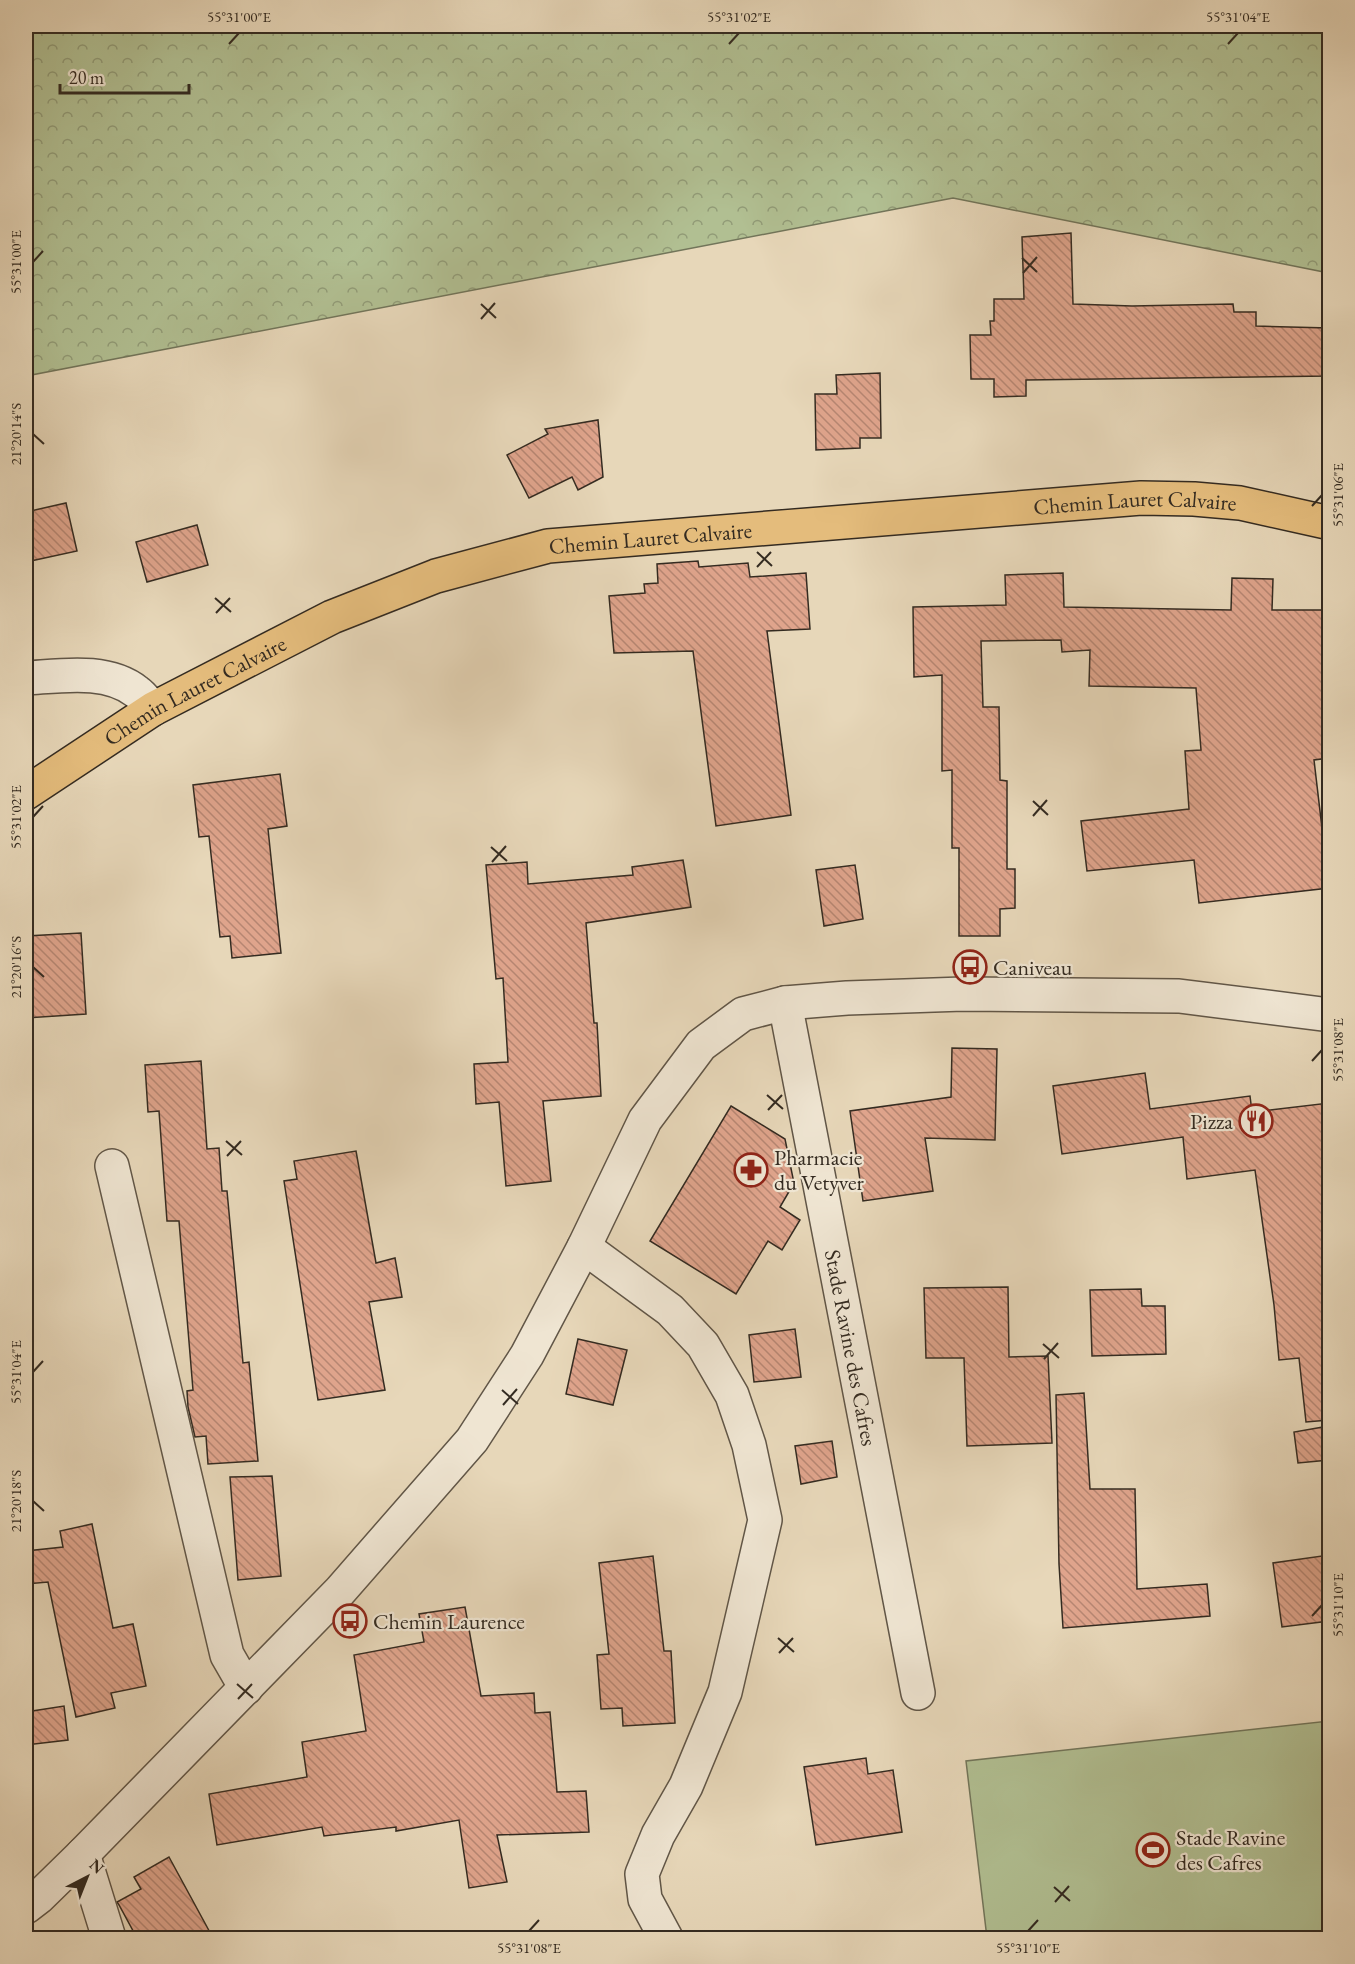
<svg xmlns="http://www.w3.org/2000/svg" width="1355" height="1964" viewBox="0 0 1355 1964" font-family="'EB Garamond',serif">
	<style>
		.grass { fill: #b1bf92; stroke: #72755a; stroke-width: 1.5 }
		.forest { fill: url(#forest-crowns); stroke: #72755a; stroke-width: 1.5 }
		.building { fill: url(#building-back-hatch); stroke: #342b21; stroke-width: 1.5 }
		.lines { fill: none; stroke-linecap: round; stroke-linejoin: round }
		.minor-casing { stroke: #615647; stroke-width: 36 }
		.major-casing { stroke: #342b21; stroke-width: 36 }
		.minor { stroke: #efe5d2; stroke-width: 33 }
		.major { stroke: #e4bc7c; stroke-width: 33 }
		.ticks { fill: none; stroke: #342b21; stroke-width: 2 }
		.labels { text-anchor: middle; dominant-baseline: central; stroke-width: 4.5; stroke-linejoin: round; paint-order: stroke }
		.street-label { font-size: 22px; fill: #342b21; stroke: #efe5d2 }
		.poi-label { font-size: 22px; fill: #342b21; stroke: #efe5d2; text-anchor: start }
		.neatline { fill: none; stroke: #342b21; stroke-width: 2 }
		.ticks-label { font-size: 15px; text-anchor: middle; fill: #342b21 }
	</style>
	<defs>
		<pattern id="forest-crowns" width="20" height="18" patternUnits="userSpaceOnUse" patternTransform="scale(1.5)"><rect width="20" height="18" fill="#b1bf92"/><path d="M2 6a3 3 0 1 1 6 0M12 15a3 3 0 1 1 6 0" fill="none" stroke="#919b77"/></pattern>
		<pattern id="building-back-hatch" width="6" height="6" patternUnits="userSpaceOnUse" patternTransform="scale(1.5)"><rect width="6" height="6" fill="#dfa48c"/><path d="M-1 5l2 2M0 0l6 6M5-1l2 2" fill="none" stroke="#b68672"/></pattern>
	</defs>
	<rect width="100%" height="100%" fill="#e7d7b9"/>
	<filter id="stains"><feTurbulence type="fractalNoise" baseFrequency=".00333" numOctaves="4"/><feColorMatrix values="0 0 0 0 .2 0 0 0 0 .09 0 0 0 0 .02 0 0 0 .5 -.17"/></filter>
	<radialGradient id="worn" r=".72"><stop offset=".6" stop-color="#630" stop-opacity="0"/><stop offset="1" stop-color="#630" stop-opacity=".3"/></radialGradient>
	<path class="grass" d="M1329,1721V1938H987L966,1761Z"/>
	<path class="forest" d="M26,26H1329V273L953,198L26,376Z"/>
	<g class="building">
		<path d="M1071,233L1073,304L1132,306L1233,304L1234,312H1256V326L1329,328V376L1026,380V396L994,397V379H971L970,335H991L990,321H994V299H1024L1022,237Z"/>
		<path d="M880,373L881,438H860V448L816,450L815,394H837L836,375Z"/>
		<path d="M598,420L603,477L578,490L572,477L529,498L507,455L548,434L545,429Z"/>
		<path d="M66,503L77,551L26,562V512Z"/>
		<path d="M197,525L208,565L147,582L136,542Z"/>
		<path d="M698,561L699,567L748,563L750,577L806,573L810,629L767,631L791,815L716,826L693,651L614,653L609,596L645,593L644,584L658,583L657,564Z"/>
		<path d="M1063,573L1064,607L1231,610L1232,578L1273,579L1272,610H1329V758L1314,760L1324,845L1329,844V888L1199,903L1194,860L1087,871L1081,821L1189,809L1185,751L1201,750L1196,688L1089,686L1090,650L1062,652L1061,640L981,641L983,707H999L1000,780L1007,781V869H1015V908L1000,909V936H959V848H952V770L942,771V675L914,677L913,607L1006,605L1005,575Z"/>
		<path d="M280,774L287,826L268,829L281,953L232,958L230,936L220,937L209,836L199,837L193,785Z"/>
		<path d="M683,860L691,907L586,923L594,1023H597L601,1096L543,1101L551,1181L506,1186L499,1102L476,1104L474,1064L508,1062L503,978L496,979L486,865L527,862L528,884L633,875L632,867Z"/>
		<path d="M855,865L863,919L824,926L816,870Z"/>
		<path d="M81,933L86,1014L26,1018V936Z"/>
		<path d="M952,1048L997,1049L995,1140L925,1138L933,1191L863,1201L850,1111L951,1097Z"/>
		<path d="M201,1061L207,1149L219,1148L222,1191H227L243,1363L249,1362L258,1461L208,1464L206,1436L195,1437L188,1407L187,1391L193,1390L179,1221H167L159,1111L148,1112L145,1065Z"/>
		<path d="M1145,1073L1150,1109L1250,1096L1252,1112L1329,1103V1420L1306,1422L1299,1358L1279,1360L1274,1305L1255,1170L1187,1179L1183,1137L1062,1154L1053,1086Z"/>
		<path d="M731,1106L785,1139L794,1183L780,1207L800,1220L782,1250L768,1241L736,1294L650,1241Z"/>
		<path d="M356,1151L376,1263L395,1258L402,1297L369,1302L385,1390L318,1400L284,1181L297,1179L294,1161Z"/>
		<path d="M1008,1287L1009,1357L1048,1356L1052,1443L967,1446L964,1358H926L924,1288Z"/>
		<path d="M1141,1289L1142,1306H1165L1166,1354L1092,1356L1090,1290Z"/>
		<path d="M795,1329L801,1377L754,1382L749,1335Z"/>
		<path d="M578,1339L627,1350L613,1405L566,1394Z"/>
		<path d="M1084,1393L1090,1489H1135L1137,1589L1207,1584L1210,1616L1063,1628L1059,1564L1056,1395Z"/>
		<path d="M1329,1426V1460L1298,1463L1294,1432Z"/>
		<path d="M832,1441L837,1477L801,1484L795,1446Z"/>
		<path d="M272,1476L281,1576L238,1580L230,1477Z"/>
		<path d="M92,1524L113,1628L133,1624L146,1686L111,1693L115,1708L76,1717L48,1582L26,1584V1551L63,1547L60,1531Z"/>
		<path d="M1329,1555V1621L1282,1627L1273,1563Z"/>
		<path d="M653,1556L664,1651H671L675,1723L623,1726L622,1708L601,1709L597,1655L609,1654L599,1563Z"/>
		<path d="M465,1607L481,1696L534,1693L535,1713L550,1712L557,1792L586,1791L589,1832L497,1835L507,1882L469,1888L459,1820L396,1831V1827L324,1836L322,1827L217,1845L209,1794L307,1777L302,1742L366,1731L354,1655L424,1642L419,1614Z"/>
		<path d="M64,1706L68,1740L26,1745V1712Z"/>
		<path d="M866,1758L868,1774L893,1770L902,1832L816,1845L804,1767Z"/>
		<path d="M169,1857L213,1938H137L119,1905L117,1902L141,1889L134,1877Z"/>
	</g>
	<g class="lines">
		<defs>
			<g id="minor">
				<path d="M26,678C61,676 107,668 137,692C143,696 148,704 153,709"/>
				<path id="s1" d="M785,1003L918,1693"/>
				<path d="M112,1166L227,1655L246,1688"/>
				<path d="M584,1247L670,1310L703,1345L732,1395L749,1445L765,1520L725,1692L686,1786L658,1835L642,1874L645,1899L666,1938"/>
				<path d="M83,1854L109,1938"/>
				<path d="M26,1907L39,1897L83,1854L340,1591L472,1440L527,1355L584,1247L645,1120L701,1045L743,1014L785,1003L847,998L963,994L1179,996L1330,1015"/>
			</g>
			<g id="major">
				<path id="s2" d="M26,793L153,709L332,617L436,576L548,546L1141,498L1194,499L1240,503L1330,523"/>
			</g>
		</defs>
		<use href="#minor" class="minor-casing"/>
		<use href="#major" class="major-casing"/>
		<use href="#minor" class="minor"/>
		<use href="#major" class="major"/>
	</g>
	<path class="ticks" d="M229,44L239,33M729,44L739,33M1228,44L1238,33M1022,258L1037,272M33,262L43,251M1023,273L1037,257M481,304L496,318M481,319L495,303M33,434L44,444M1312,506L1322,495M757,552L772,566M757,567L771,552M215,598L231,612M216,613L230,598M1033,801L1048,815M1033,816L1047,800M33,817L43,806M491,847L507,861M492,862L506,846M33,967L44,977M1312,1061L1322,1050M767,1095L783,1109M768,1110L782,1095M226,1141L242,1155M227,1156L241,1141M1043,1344L1059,1358M1044,1359L1058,1343M33,1372L43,1361M502,1390L518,1404M503,1405L517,1389M33,1501L44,1511M1312,1616L1322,1605M778,1638L794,1652M779,1653L793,1638M237,1684L253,1698M238,1699L252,1684M1054,1887L1070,1901M1055,1902L1069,1886M529,1931L539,1920M1028,1931L1038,1920"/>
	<defs>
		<symbol id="bus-ring" viewBox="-11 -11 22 22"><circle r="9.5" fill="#efe5d2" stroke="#8f2418" stroke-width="1.5"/><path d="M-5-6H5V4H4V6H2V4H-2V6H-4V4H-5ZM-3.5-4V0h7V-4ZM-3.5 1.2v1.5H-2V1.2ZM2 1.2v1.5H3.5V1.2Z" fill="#8f2418"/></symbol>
		<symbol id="restaurant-ring" viewBox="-11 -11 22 22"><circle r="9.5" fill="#efe5d2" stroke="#8f2418" stroke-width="1.5"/><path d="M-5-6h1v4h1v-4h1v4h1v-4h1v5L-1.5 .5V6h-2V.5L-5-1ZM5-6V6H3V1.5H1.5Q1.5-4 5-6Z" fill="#8f2418"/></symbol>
		<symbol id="pharmacy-ring" viewBox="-11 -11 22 22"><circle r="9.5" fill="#efe5d2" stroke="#8f2418" stroke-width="1.5"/><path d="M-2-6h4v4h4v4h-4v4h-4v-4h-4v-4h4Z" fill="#8f2418"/></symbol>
		<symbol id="stadium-ring" viewBox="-11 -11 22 22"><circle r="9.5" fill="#efe5d2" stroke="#8f2418" stroke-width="1.5"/><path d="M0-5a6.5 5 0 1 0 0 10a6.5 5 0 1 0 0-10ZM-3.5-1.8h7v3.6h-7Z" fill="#8f2418"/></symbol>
	</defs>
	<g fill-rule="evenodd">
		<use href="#bus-ring" x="951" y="948" width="38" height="38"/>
		<use href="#restaurant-ring" x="1237" y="1102" width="38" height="38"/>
		<use href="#pharmacy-ring" x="732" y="1151" width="38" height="38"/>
		<use href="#bus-ring" x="331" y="1602" width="38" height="38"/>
		<use href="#stadium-ring" x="1134" y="1831" width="38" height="38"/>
	</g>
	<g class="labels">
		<g class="street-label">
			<text stroke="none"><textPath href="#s2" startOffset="1170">Chemin Lauret Calvaire</textPath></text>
			<text stroke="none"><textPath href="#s2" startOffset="684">Chemin Lauret Calvaire</textPath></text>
			<text stroke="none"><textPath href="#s2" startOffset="198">Chemin Lauret Calvaire</textPath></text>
			<text stroke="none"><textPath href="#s1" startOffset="351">Stade Ravine des Cafres</textPath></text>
		</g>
		<g class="poi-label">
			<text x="993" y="967">Caniveau</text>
			<text x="1233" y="1121" text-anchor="end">Pizza</text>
			<text x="774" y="1157">Pharmacie<tspan x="774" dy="25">du Vetyver</tspan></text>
			<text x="373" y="1621">Chemin Laurence</text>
			<text x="1176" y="1837">Stade Ravine<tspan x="1176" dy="25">des Cafres</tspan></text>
		</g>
	</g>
	<rect width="1355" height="1964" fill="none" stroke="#e7d7b9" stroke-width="66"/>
	<g transform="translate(87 1877) rotate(42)" stroke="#efe5d2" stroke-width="4.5" paint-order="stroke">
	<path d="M0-4.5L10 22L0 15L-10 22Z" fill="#342b21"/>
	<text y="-9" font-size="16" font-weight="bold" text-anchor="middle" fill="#342b21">N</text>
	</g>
	<path d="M60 84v9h129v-9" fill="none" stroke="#342b21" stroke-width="3"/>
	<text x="69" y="84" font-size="18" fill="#342b21" stroke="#efe5d2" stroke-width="4.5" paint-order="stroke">20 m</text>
	<rect x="33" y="33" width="1289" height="1898" class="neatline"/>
	<g class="ticks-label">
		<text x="239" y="22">55°31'00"E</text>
		<text x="739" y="22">55°31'02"E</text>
		<text x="1238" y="22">55°31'04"E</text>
		<text transform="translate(16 262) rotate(-90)" y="5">55°31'00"E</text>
		<text transform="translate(16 434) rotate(-90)" y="5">21°20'14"S</text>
		<text transform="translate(1338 495) rotate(-90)" y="5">55°31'06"E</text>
		<text transform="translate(16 817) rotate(-90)" y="5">55°31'02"E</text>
		<text transform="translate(16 967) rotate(-90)" y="5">21°20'16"S</text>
		<text transform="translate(1338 1050) rotate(-90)" y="5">55°31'08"E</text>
		<text transform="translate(16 1372) rotate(-90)" y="5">55°31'04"E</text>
		<text transform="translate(16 1501) rotate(-90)" y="5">21°20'18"S</text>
		<text transform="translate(1338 1605) rotate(-90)" y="5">55°31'10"E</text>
		<text x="529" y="1953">55°31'08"E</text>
		<text x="1028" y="1953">55°31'10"E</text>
	</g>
	<rect width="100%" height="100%" filter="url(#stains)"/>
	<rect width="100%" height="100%" fill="url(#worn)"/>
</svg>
